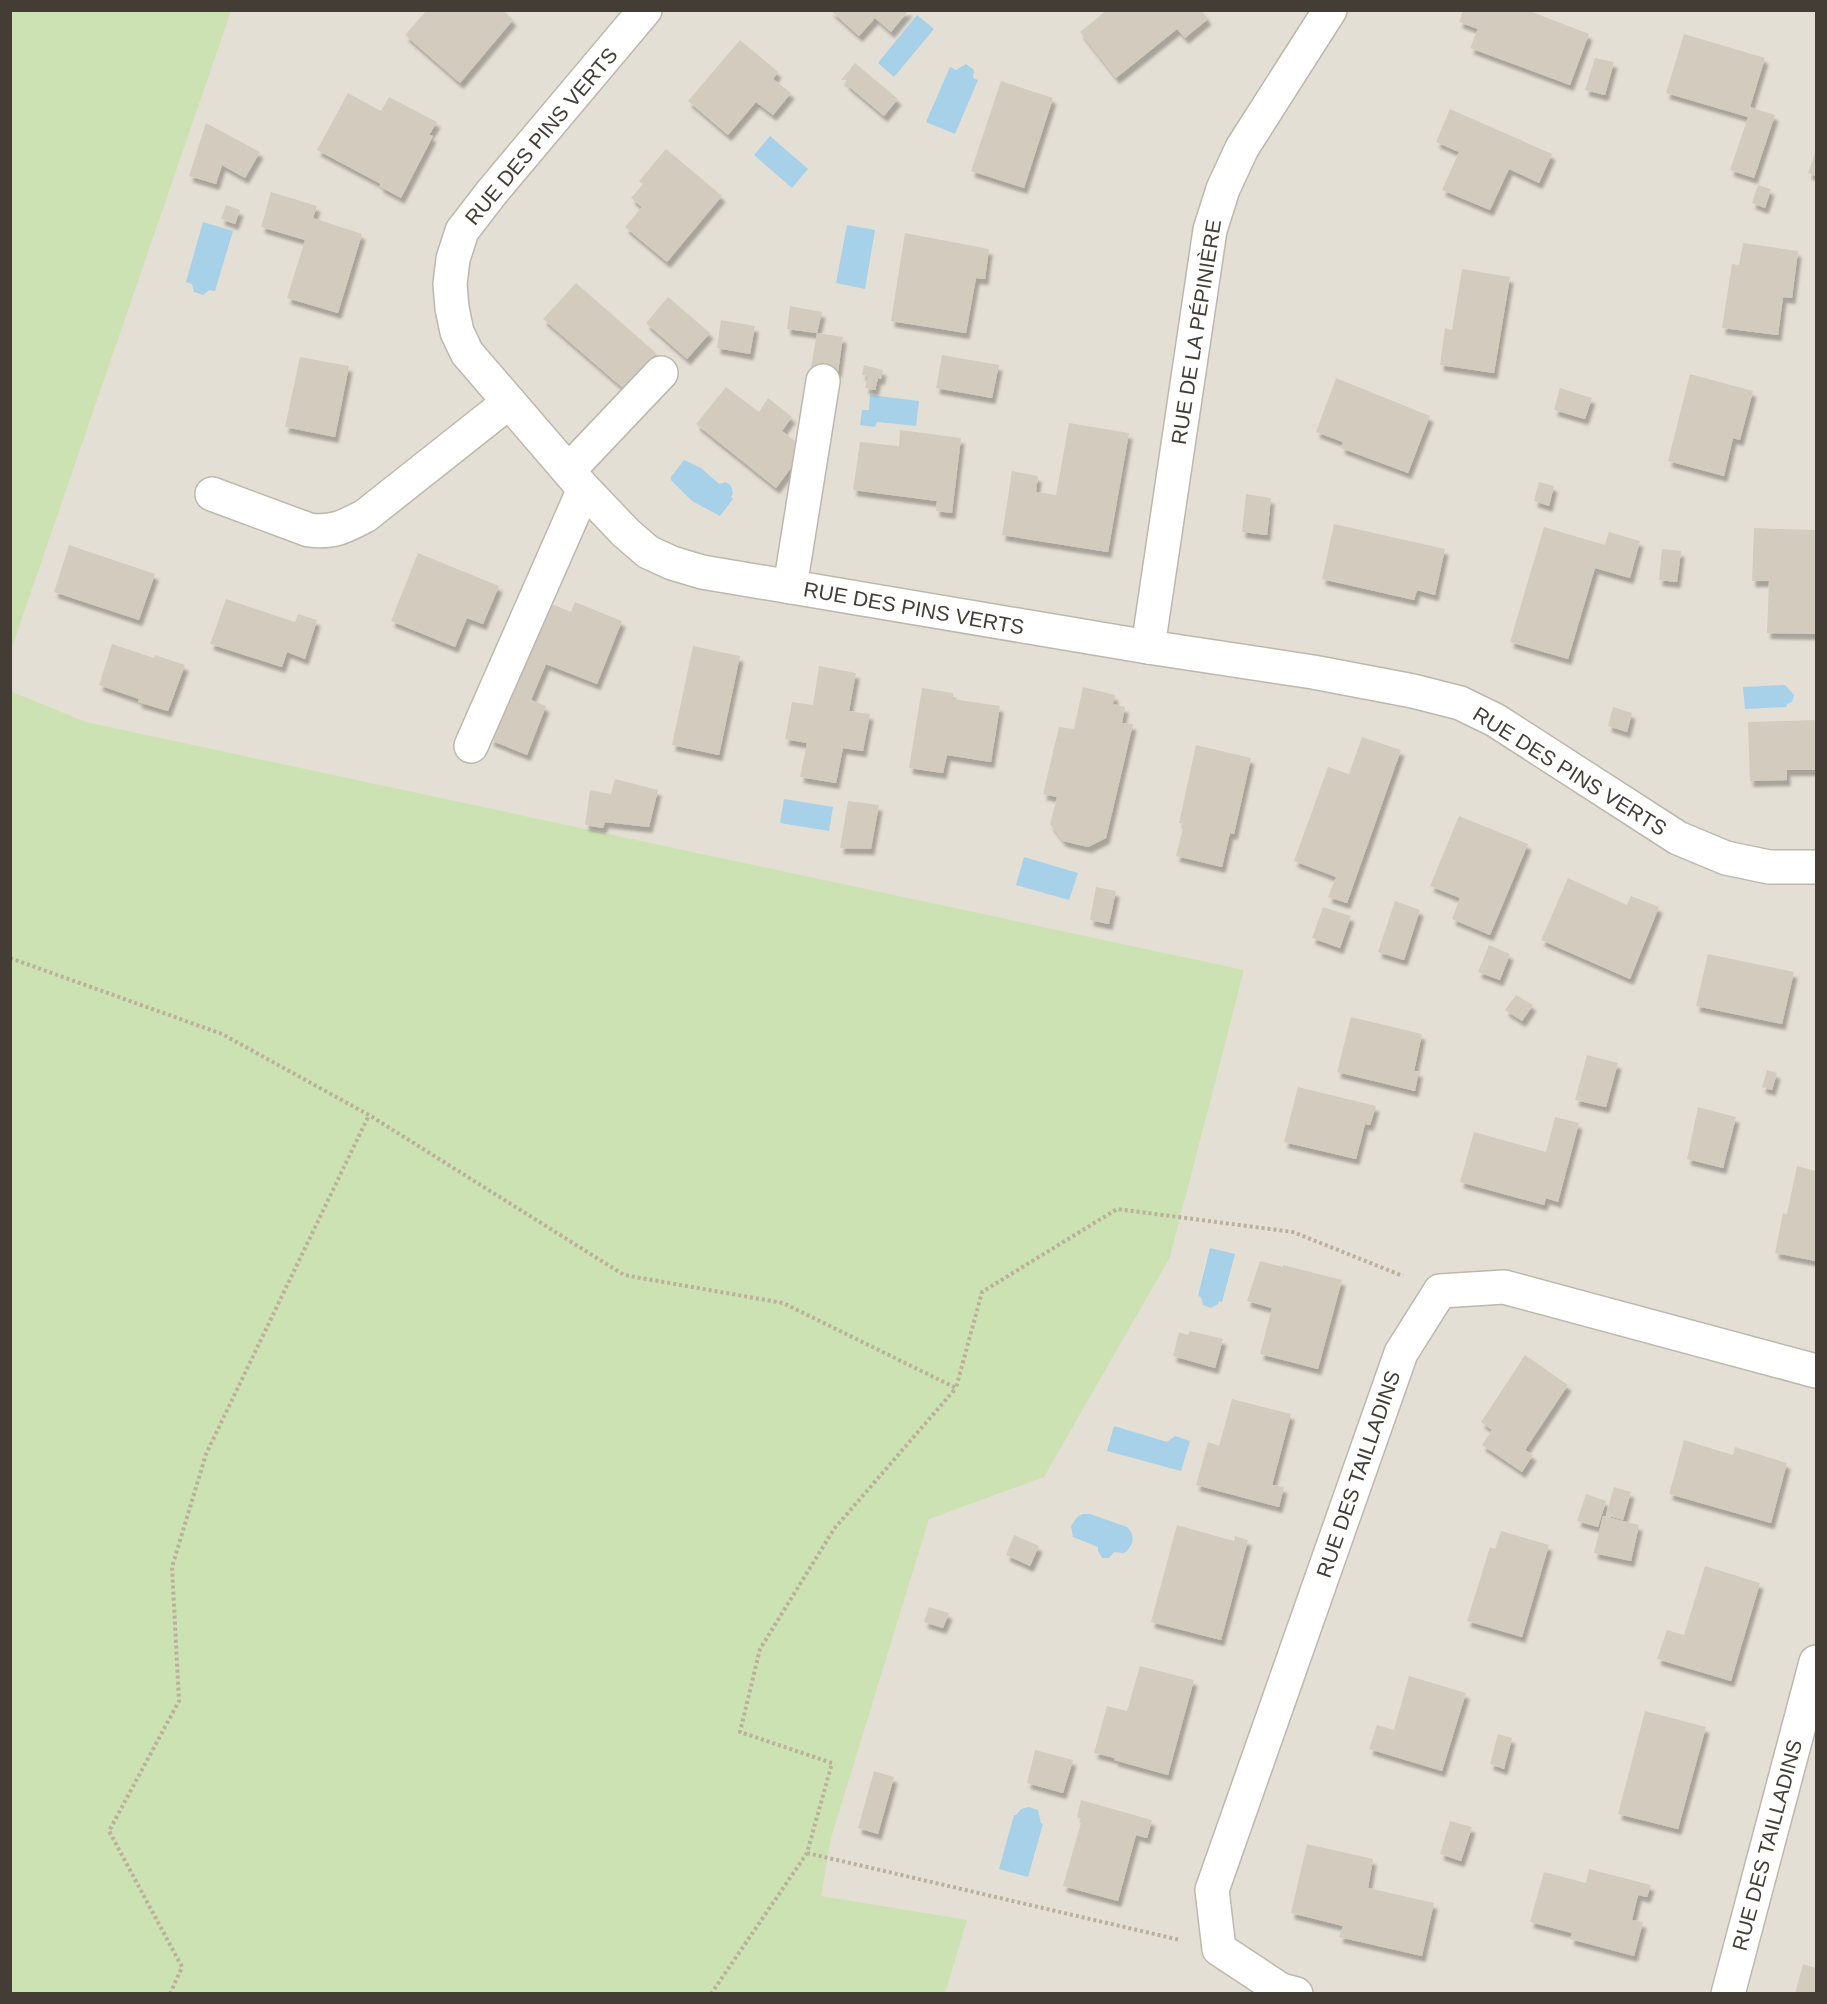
<svg xmlns="http://www.w3.org/2000/svg" width="1827" height="2004" viewBox="0 0 1827 2004" font-family="Helvetica,sans-serif">
	<style>
		.residential { fill: #e4dfd4 }
		.green { fill: #cde2b2 }
		.water { fill: #a7d0e9 }
		.building { fill: #d4cbbf; filter: url(#shadow) }
		.lines { fill: none; stroke-linecap: round; stroke-linejoin: round }
		.minor-casing { stroke: #beb7ac; stroke-width: 36 }
		.path { stroke: #bcaf9c; stroke-width: 4; stroke-dasharray: 3 3; stroke-linecap: butt }
		.minor { stroke: #fff; stroke-width: 33 }
		.labels { text-anchor: middle; dominant-baseline: central; stroke-width: 6; stroke-linejoin: round; paint-order: stroke }
		.street-label { font-size: 21px; fill: #433d36; stroke: #fff }
	</style>
	<defs>
		<filter id="shadow"><feDropShadow dx="3.5" dy="6" stdDeviation="1.5" flood-color="#0004"/></filter>
	</defs>
	<rect width="100%" height="100%" fill="#f1ede5"/>
	<rect class="residential" x="11" y="11" width="1805" height="1982"/>
	<g class="green">
		<path d="M11,10L231,11L11,650L10,11Z"/>
		<path d="M10,691L86,722L1244,970L1170,1257L1044,1477L929,1519L831,1838L821,1896L967,1920L945,1993H11Z"/>
	</g>
	<g class="water">
		<path d="M917,15L934,29L894,77L878,63Z"/>
		<path d="M966,64L974,70L973,78L978,80L955,134L926,122L950,67L956,70Z"/>
		<path d="M770,136L808,169L792,188L754,155Z"/>
		<path d="M203,222L233,231L215,291L209,290L203,295L194,292L192,284L186,282Z"/>
		<path d="M847,225L875,230L865,289L836,283Z"/>
		<path d="M870,395L919,401L916,426L877,422L875,427L860,425L862,410H869Z"/>
		<path d="M684,460L701,468L719,484L726,482L731,486L733,493L731,497L733,499L720,516L692,501L671,480V477Z"/>
		<path d="M1785,685L1794,695L1792,702L1787,704L1786,707L1745,709L1743,687Z"/>
		<path d="M784,799L833,807L829,831L780,823Z"/>
		<path d="M1024,857L1078,873L1069,900L1016,885Z"/>
		<path d="M1210,1248L1235,1254L1222,1302L1219,1301L1218,1304L1211,1308L1203,1305L1201,1297L1198,1296Z"/>
		<path d="M1114,1426L1167,1442L1175,1436L1190,1441L1181,1471L1107,1451Z"/>
		<path d="M1083,1514H1090L1127,1527C1136,1536 1134,1545 1124,1553L1114,1552L1109,1558H1102L1098,1551V1547L1073,1537L1071,1526L1077,1517Z"/>
		<path d="M1029,1807L1038,1810L1041,1823L1043,1824L1028,1877L999,1869L1014,1815H1016L1021,1809Z"/>
	</g>
	<g class="building">
		<path d="M427,10H503L513,20L460,83L405,35Z"/>
		<path d="M830,10H909L891,32L875,18L859,36Z"/>
		<path d="M1107,10H1201L1208,19L1185,38L1177,29L1116,78L1080,32Z"/>
		<path d="M1463,10H1527L1589,34L1570,85L1470,48L1478,29L1459,22Z"/>
		<path d="M1684,34L1765,58L1750,107L1775,115L1754,178L1730,170L1748,117L1666,93Z"/>
		<path d="M740,40L778,72L773,79L791,93L773,115L756,102L728,135L688,101Z"/>
		<path d="M1595,58L1614,62L1605,95L1585,90Z"/>
		<path d="M855,63L898,99L884,116L846,84V80H841Z"/>
		<path d="M1001,81L1053,98L1024,188L971,171Z"/>
		<path d="M348,93L381,111L389,97L437,122L429,135L433,136L401,198L379,186L381,184L317,150Z"/>
		<path d="M1450,109L1552,154L1539,183L1509,169L1490,210L1442,190L1459,152L1436,142Z"/>
		<path d="M206,123L260,152L245,178L222,165L216,184L189,176Z"/>
		<path d="M666,149L722,196L667,262L625,227L642,207L631,198L643,184L639,181Z"/>
		<path d="M1816,150V176L1808,173Z"/>
		<path d="M1758,185L1771,189L1765,208L1752,203Z"/>
		<path d="M271,192L317,206L313,218L362,234L338,313L287,298L305,240L261,227Z"/>
		<path d="M226,205L240,210L235,224L221,219Z"/>
		<path d="M905,233L989,249L985,279L976,278L966,333L891,321Z"/>
		<path d="M1743,243L1798,251L1792,298L1783,297L1778,335L1722,328L1732,264L1739,265Z"/>
		<path d="M1462,269L1510,277L1494,373L1440,365L1445,328L1452,330Z"/>
		<path d="M576,283L656,353L624,389L543,319Z"/>
		<path d="M668,297L710,333L687,359L646,323Z"/>
		<path d="M790,306L822,312L817,333L843,337L838,372L811,367L817,333L787,329Z"/>
		<path d="M721,320L755,326L750,354L717,348Z"/>
		<path d="M942,355L999,365L992,398L936,388Z"/>
		<path d="M300,357L349,366L335,437L285,427Z"/>
		<path d="M864,365L883,370L881,379L878,378L875,390L865,388L868,376L862,375Z"/>
		<path d="M1690,374L1753,391L1740,440L1733,438L1724,476L1668,461Z"/>
		<path d="M1336,378L1430,416L1408,473L1341,448L1343,442L1316,432Z"/>
		<path d="M726,387L759,412L768,398L792,417L782,431L805,449L776,488L696,424Z"/>
		<path d="M1560,388L1592,398L1585,419L1554,410Z"/>
		<path d="M1069,423L1129,433L1108,552L1002,535L1012,471L1038,476L1036,492L1056,495Z"/>
		<path d="M900,430L961,438L952,513L936,511L937,501L853,490L860,442L899,446Z"/>
		<path d="M1539,482L1554,486L1549,506L1534,501Z"/>
		<path d="M1246,494L1271,498L1267,535L1242,532Z"/>
		<path d="M1334,524L1445,549L1435,595L1417,590L1414,600L1322,579Z"/>
		<path d="M1544,527L1605,545L1609,532L1640,541L1630,578L1595,568L1568,659L1510,642Z"/>
		<path d="M1754,528L1816,530V634L1767,633L1769,581H1752Z"/>
		<path d="M69,545L155,574L139,620L54,592Z"/>
		<path d="M1662,549L1681,551L1677,582L1659,580Z"/>
		<path d="M418,553L499,586L483,624L467,618L455,647L391,621Z"/>
		<path d="M226,599L295,622L298,614L317,620L305,659L287,652L282,667L210,644Z"/>
		<path d="M547,602L571,612L575,602L622,621L597,684L546,664L531,700L546,706L527,755L490,740Z"/>
		<path d="M112,644L154,658L155,655L185,665L168,711L138,702L139,699L99,685Z"/>
		<path d="M693,646L740,656L719,755L672,745Z"/>
		<path d="M819,666L856,673L849,711L870,714L863,751L843,748L836,783L800,777L807,743L785,739L792,702L813,705Z"/>
		<path d="M1083,687L1115,695L1113,704L1125,707L1122,723L1133,724L1106,838L1088,847L1063,841L1050,824L1057,797L1043,794L1059,727L1074,729Z"/>
		<path d="M922,688L953,693V699L1000,706L991,762L947,755L943,773L909,768Z"/>
		<path d="M1613,707L1632,713L1627,732L1608,726Z"/>
		<path d="M1816,720V770H1787V780L1750,781L1748,722Z"/>
		<path d="M1362,737L1401,750L1347,903L1328,897L1336,877L1294,861L1328,767L1349,774Z"/>
		<path d="M1196,745L1251,758L1234,834L1230,833L1222,867L1176,856L1184,824L1179,823Z"/>
		<path d="M615,779L658,790L649,827L605,822L603,828L585,825L590,790L611,794Z"/>
		<path d="M848,801L879,805L871,849L840,848Z"/>
		<path d="M1459,816L1528,844L1490,935L1452,919L1460,898L1430,886Z"/>
		<path d="M1568,878L1627,905L1631,896L1659,907L1630,979L1541,940Z"/>
		<path d="M1096,887L1116,891L1109,924L1090,920Z"/>
		<path d="M1395,901L1420,910L1404,960L1378,952Z"/>
		<path d="M1323,907L1351,916L1340,948L1312,938Z"/>
		<path d="M1489,945L1510,954L1500,980L1478,972Z"/>
		<path d="M1708,954L1794,972L1782,1024L1696,1006Z"/>
		<path d="M1516,995L1533,1005L1522,1021L1505,1010Z"/>
		<path d="M1351,1017L1422,1034L1414,1071H1419L1415,1091L1337,1072Z"/>
		<path d="M1587,1055L1618,1063L1606,1107L1575,1100Z"/>
		<path d="M1767,1070L1777,1073L1772,1090L1762,1087Z"/>
		<path d="M1298,1087L1376,1106L1370,1125L1365,1124L1356,1159L1284,1142Z"/>
		<path d="M1698,1107L1736,1117L1723,1168L1687,1159Z"/>
		<path d="M1555,1117L1579,1123L1558,1202L1546,1198L1544,1205L1460,1182L1474,1132L1546,1152Z"/>
		<path d="M1797,1166L1816,1171V1261L1775,1253L1783,1213L1787,1214Z"/>
		<path d="M1260,1261L1283,1267V1265L1342,1280L1318,1369L1260,1354L1272,1308L1247,1301Z"/>
		<path d="M1190,1331L1223,1339L1215,1368L1173,1356L1179,1332L1188,1335Z"/>
		<path d="M1525,1355L1568,1385L1525,1450L1533,1455L1522,1472L1482,1445L1492,1430L1481,1422Z"/>
		<path d="M1232,1399L1291,1414L1272,1485L1284,1487L1279,1507L1196,1485L1208,1442L1219,1446Z"/>
		<path d="M1684,1440L1733,1455L1735,1447L1787,1463L1771,1523L1669,1494Z"/>
		<path d="M1614,1487L1631,1492L1623,1520L1606,1515Z"/>
		<path d="M1586,1494L1606,1501L1598,1527L1577,1521Z"/>
		<path d="M1603,1516L1639,1525L1631,1561L1594,1553Z"/>
		<path d="M1177,1525L1234,1541L1235,1536L1248,1540L1221,1640L1151,1622Z"/>
		<path d="M1501,1531L1549,1545L1522,1637L1467,1621L1490,1547L1495,1549Z"/>
		<path d="M1014,1535L1039,1546L1030,1566L1006,1555Z"/>
		<path d="M1705,1566L1760,1583L1731,1681L1657,1659L1667,1630L1684,1635Z"/>
		<path d="M929,1607L949,1613L943,1628L924,1622Z"/>
		<path d="M1140,1666L1194,1680L1168,1775L1114,1760L1115,1758L1094,1753L1107,1706L1127,1711Z"/>
		<path d="M1409,1676L1466,1693L1442,1771L1369,1749L1377,1725L1394,1730Z"/>
		<path d="M1645,1711L1706,1727L1678,1829L1618,1814Z"/>
		<path d="M1498,1734L1512,1738L1504,1769L1490,1764Z"/>
		<path d="M1035,1750L1073,1760L1063,1793L1027,1783Z"/>
		<path d="M874,1771L894,1777L878,1834L858,1828Z"/>
		<path d="M1081,1800L1152,1820L1147,1838L1136,1835L1118,1901L1063,1886L1082,1819L1077,1817Z"/>
		<path d="M1450,1821L1472,1827L1461,1861L1440,1854Z"/>
		<path d="M1307,1844L1373,1859L1368,1888L1434,1903L1422,1956L1339,1937L1343,1926L1291,1913Z"/>
		<path d="M1589,1869L1651,1885L1647,1897L1638,1895L1632,1920L1643,1922L1634,1956L1570,1939L1572,1933L1530,1922L1544,1872L1586,1883Z"/>
		<path d="M1803,1964L1816,1968V1994H1795Z"/>
	</g>
	<g class="lines">
		<defs>
			<g id="minor">
				<path d="M645,10L492,192L462,231L453,259L450,284L452,308L457,332L467,353L584,489L626,533L648,552L672,563L702,572L1148,647L1313,672L1413,691L1460,703L1495,720L1678,838L1726,858L1769,867H1816"/>
				<path d="M569,470L661,373"/>
				<path d="M212,494L309,530C333,533 344,527 365,516L509,402"/>
				<path d="M790,587L823,381"/>
				<path d="M1148,647L1210,230L1223,189L1242,148L1330,10"/>
				<path d="M471,746L584,489"/>
				<path d="M1296,1994L1281,1990L1219,1949L1212,1890L1401,1353L1440,1291L1504,1287L1816,1371"/>
				<path d="M1728,1994L1816,1662"/>
			</g>
		</defs>
		<use href="#minor" class="minor-casing"/>
		<g class="path">
			<path d="M10,958L222,1034L369,1115L624,1275L783,1303L956,1388L982,1292L1117,1209L1293,1232L1403,1276"/>
			<path d="M807,1853L1180,1940"/>
			<path d="M170,1994L182,1967L109,1831L179,1701L172,1567L206,1454L369,1115"/>
			<path d="M711,1994L807,1853L832,1763L740,1732L760,1649L834,1529L956,1388"/>
		</g>
		<use href="#minor" class="minor"/>
	</g>
	<g class="labels">
		<g class="street-label">
			<text transform="translate(541 136) rotate(-50)">RUE DES PINS VERTS</text>
			<text transform="translate(1196 332) rotate(-81)">RUE DE LA PÉPINIÈRE</text>
			<text transform="translate(914 608) rotate(10)">RUE DES PINS VERTS</text>
			<text transform="translate(1570 771) rotate(32)">RUE DES PINS VERTS</text>
			<text transform="translate(1358 1474) rotate(-71)">RUE DES TAILLADINS</text>
			<text transform="translate(1767 1845) rotate(-75)">RUE DES TAILLADINS</text>
		</g>
	</g>
	<rect width="1827" height="2004" fill="none" stroke="#433d36" stroke-width="24"/>
</svg>
